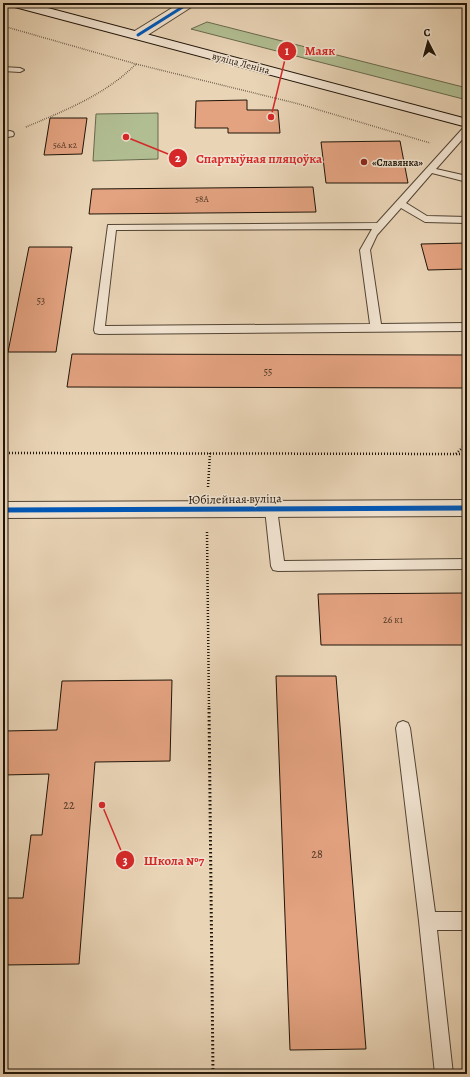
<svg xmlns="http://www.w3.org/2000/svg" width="470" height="1077" viewBox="0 0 470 1077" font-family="Alegreya,serif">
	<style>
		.green { fill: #b1be92; stroke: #68694d }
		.building { fill: #e3a280; stroke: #1f1408 }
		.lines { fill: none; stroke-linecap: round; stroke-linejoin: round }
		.service-casing { stroke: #524434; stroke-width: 2 }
		.minor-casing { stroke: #524434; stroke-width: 2 }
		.secondary-casing { stroke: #1f1408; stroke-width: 2 }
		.path-far2 { stroke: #1f1408; stroke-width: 1.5; stroke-dasharray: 0.5 1.5; stroke-linecap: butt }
		.path-far1 { stroke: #1f1408; stroke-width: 2.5; stroke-dasharray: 1 2; stroke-linecap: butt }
		.path { stroke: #1f1408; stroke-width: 3; stroke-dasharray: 1.5 2.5; stroke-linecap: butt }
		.service { fill: #f1e3d0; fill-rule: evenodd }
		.minor { fill: #f1e3d0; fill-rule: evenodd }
		.secondary { fill: #f1e3d0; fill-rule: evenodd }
		.cycleway-far1-casing { stroke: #f1e3d0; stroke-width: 4.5 }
		.cycleway-casing { stroke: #f1e3d0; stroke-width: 8 }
		.cycleway-far1 { stroke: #0057b8; stroke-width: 3 }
		.cycleway { stroke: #0057b8; stroke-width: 5 }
		.poi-dot { fill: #8f2418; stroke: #f1e3d0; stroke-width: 1.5 }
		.labels { text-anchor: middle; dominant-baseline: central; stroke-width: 3; stroke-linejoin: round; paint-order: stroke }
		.far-number-label { font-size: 9px; fill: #503826 }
		.far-street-label { font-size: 10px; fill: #1f1408; stroke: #f1e3d0 }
		.far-poi-label { font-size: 10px; font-weight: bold; fill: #1f1408; stroke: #f1e3d0; text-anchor: start }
		.number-label { font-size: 10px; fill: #503826 }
		.street-label { font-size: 12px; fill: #1f1408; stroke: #f1e3d0 }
		.near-number-label { font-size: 12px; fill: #503826 }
		.leader { fill: none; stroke: #d62828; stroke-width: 1.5 }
		.callout-dot { fill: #d62828; stroke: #f1e3d0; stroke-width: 1.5 }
		.mark-label { font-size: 12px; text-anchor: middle; font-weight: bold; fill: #fff }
		.callout-label { font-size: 13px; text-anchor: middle; font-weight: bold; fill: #d62828; stroke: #f1e3d0; stroke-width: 3; stroke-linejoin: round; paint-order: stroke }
	</style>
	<rect width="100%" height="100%" fill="#e9d4b6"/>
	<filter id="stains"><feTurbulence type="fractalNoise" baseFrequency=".005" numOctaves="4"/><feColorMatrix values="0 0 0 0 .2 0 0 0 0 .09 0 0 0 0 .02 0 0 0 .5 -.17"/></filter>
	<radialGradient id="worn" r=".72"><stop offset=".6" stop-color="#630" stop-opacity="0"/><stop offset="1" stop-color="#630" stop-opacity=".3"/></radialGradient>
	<g class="green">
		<path d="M207,22L467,88V100L191,29Z"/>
		<path d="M158,113V159L93,161L96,114Z"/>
	</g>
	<g class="building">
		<path d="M247,100V110H278L280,133H228V128H195L196,101Z"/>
		<path d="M50,118H87L82,154L44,155Z"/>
		<path d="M400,141L408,183H326L321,142Z"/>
		<path d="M313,187L316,212L89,214L92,189Z"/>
		<path d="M467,243V269L428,270L421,244Z"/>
		<path d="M29,247H72L56,352H8Z"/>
		<path d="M72,354L467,355V388L67,387Z"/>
		<path d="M467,593V645H321L318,594Z"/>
		<path d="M276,676H336L366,1049L290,1050Z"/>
		<path d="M172,680L170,761L95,762L79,964L3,965V898H23L31,835H42L49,774L3,775V731L57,730L62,681Z"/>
	</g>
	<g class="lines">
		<defs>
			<g id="service">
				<path d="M3,67L20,68L24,70L20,72L3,71Z"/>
				<path d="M467,126V134L436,169L467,176V182L432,173L406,203L427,216L467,217V223L425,222L401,208L377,235L370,250L381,324L467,323V331L99,334L95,333L94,330L108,225L377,223L464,127ZM372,229L360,250L370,324L105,326L116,230Z"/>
				<path d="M10,131L13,132L14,134L13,136L3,138V132Z"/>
				<path d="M271,504L275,506L277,509L284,561L467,559V569L278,571L273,570L271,566L265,509L267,506Z"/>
				<path d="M403,721L408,723L410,728L435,912H467V930H437L453,1074H435L419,921L396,728L398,723Z"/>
			</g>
			<g id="minor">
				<path d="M180,3H195L193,6L143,38H133L131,35L133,32Z"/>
				<path d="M467,500V516L3,518V502Z"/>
			</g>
			<path id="secondary" d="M9,3H29L467,119V127L11,6Z"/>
		</defs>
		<use href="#service" class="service-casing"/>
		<use href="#minor" class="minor-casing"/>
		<use href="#secondary" class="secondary-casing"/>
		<g class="path-far2">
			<path d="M3,26L136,64"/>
			<path d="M26,127C66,110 105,95 136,64L299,104L430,143"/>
		</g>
		<g class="path-far1">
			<path d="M3,453L467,454"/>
			<path d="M456,454L467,443"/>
			<path d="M208,487L210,453"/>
			<path d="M207,532L209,709"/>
		</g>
		<path class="path" d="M209,708L213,1074"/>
		<use href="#service" class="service"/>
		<use href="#minor" class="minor"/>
		<use href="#secondary" class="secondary"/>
		<defs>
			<path id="cycleway-far1" d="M138,35L189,3"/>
			<path id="cycleway" d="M3,510L467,508"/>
		</defs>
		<use href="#cycleway-far1" class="cycleway-far1-casing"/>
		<use href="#cycleway" class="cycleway-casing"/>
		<use href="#cycleway-far1" class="cycleway-far1"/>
		<use href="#cycleway" class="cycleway"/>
	</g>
	<circle class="poi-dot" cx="364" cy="162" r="4"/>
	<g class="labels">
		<g class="far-number-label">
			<text x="65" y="145">56А к2</text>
			<text x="202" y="199">58А</text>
		</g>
		<g class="far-street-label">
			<text transform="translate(241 63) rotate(15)">вуліца Леніна</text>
		</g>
		<g class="far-poi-label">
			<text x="372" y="162">«Славянка»</text>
		</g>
		<g class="number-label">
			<text x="41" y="300">53</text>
			<text x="268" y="371">55</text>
			<text x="393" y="619">26 к1</text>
		</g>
		<g class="street-label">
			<text transform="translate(235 499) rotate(-1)">Юбілейная вуліца</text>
		</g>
		<g class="near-number-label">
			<text x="69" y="805">22</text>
			<text x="317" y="854">28</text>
		</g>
	</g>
	<path class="leader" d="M271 117L287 51M126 137L178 158M102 805L125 860"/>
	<g class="callout-dot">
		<circle cx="271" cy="117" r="4"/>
		<circle cx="126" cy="137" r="4"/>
		<circle cx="102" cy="805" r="4"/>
		<circle cx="287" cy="51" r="10"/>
		<circle cx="178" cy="158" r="10"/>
		<circle cx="125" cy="860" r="10"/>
	</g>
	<g class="mark-label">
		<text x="287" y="55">1</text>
		<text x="178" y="162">2</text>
		<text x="125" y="865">3</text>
	</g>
	<g class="callout-label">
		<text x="320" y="55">Маяк</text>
		<text x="259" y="163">Спартыўная пляцоўка</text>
		<text x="174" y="865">Школа №7</text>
	</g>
	<rect width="470" height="1077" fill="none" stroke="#e9d4b6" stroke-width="16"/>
	<rect x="4" y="4" width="462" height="1069" fill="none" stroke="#1f1408" stroke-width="2"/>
	<rect x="8" y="8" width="454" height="1061" fill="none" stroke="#1f1408"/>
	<g transform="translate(428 42) rotate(354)" stroke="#f1e3d0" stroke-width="3" paint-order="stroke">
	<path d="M0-3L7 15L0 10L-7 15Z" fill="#1f1408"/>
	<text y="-6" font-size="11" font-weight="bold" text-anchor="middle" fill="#1f1408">С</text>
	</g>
	<rect width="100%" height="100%" filter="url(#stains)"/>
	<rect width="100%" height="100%" fill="url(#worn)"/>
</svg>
